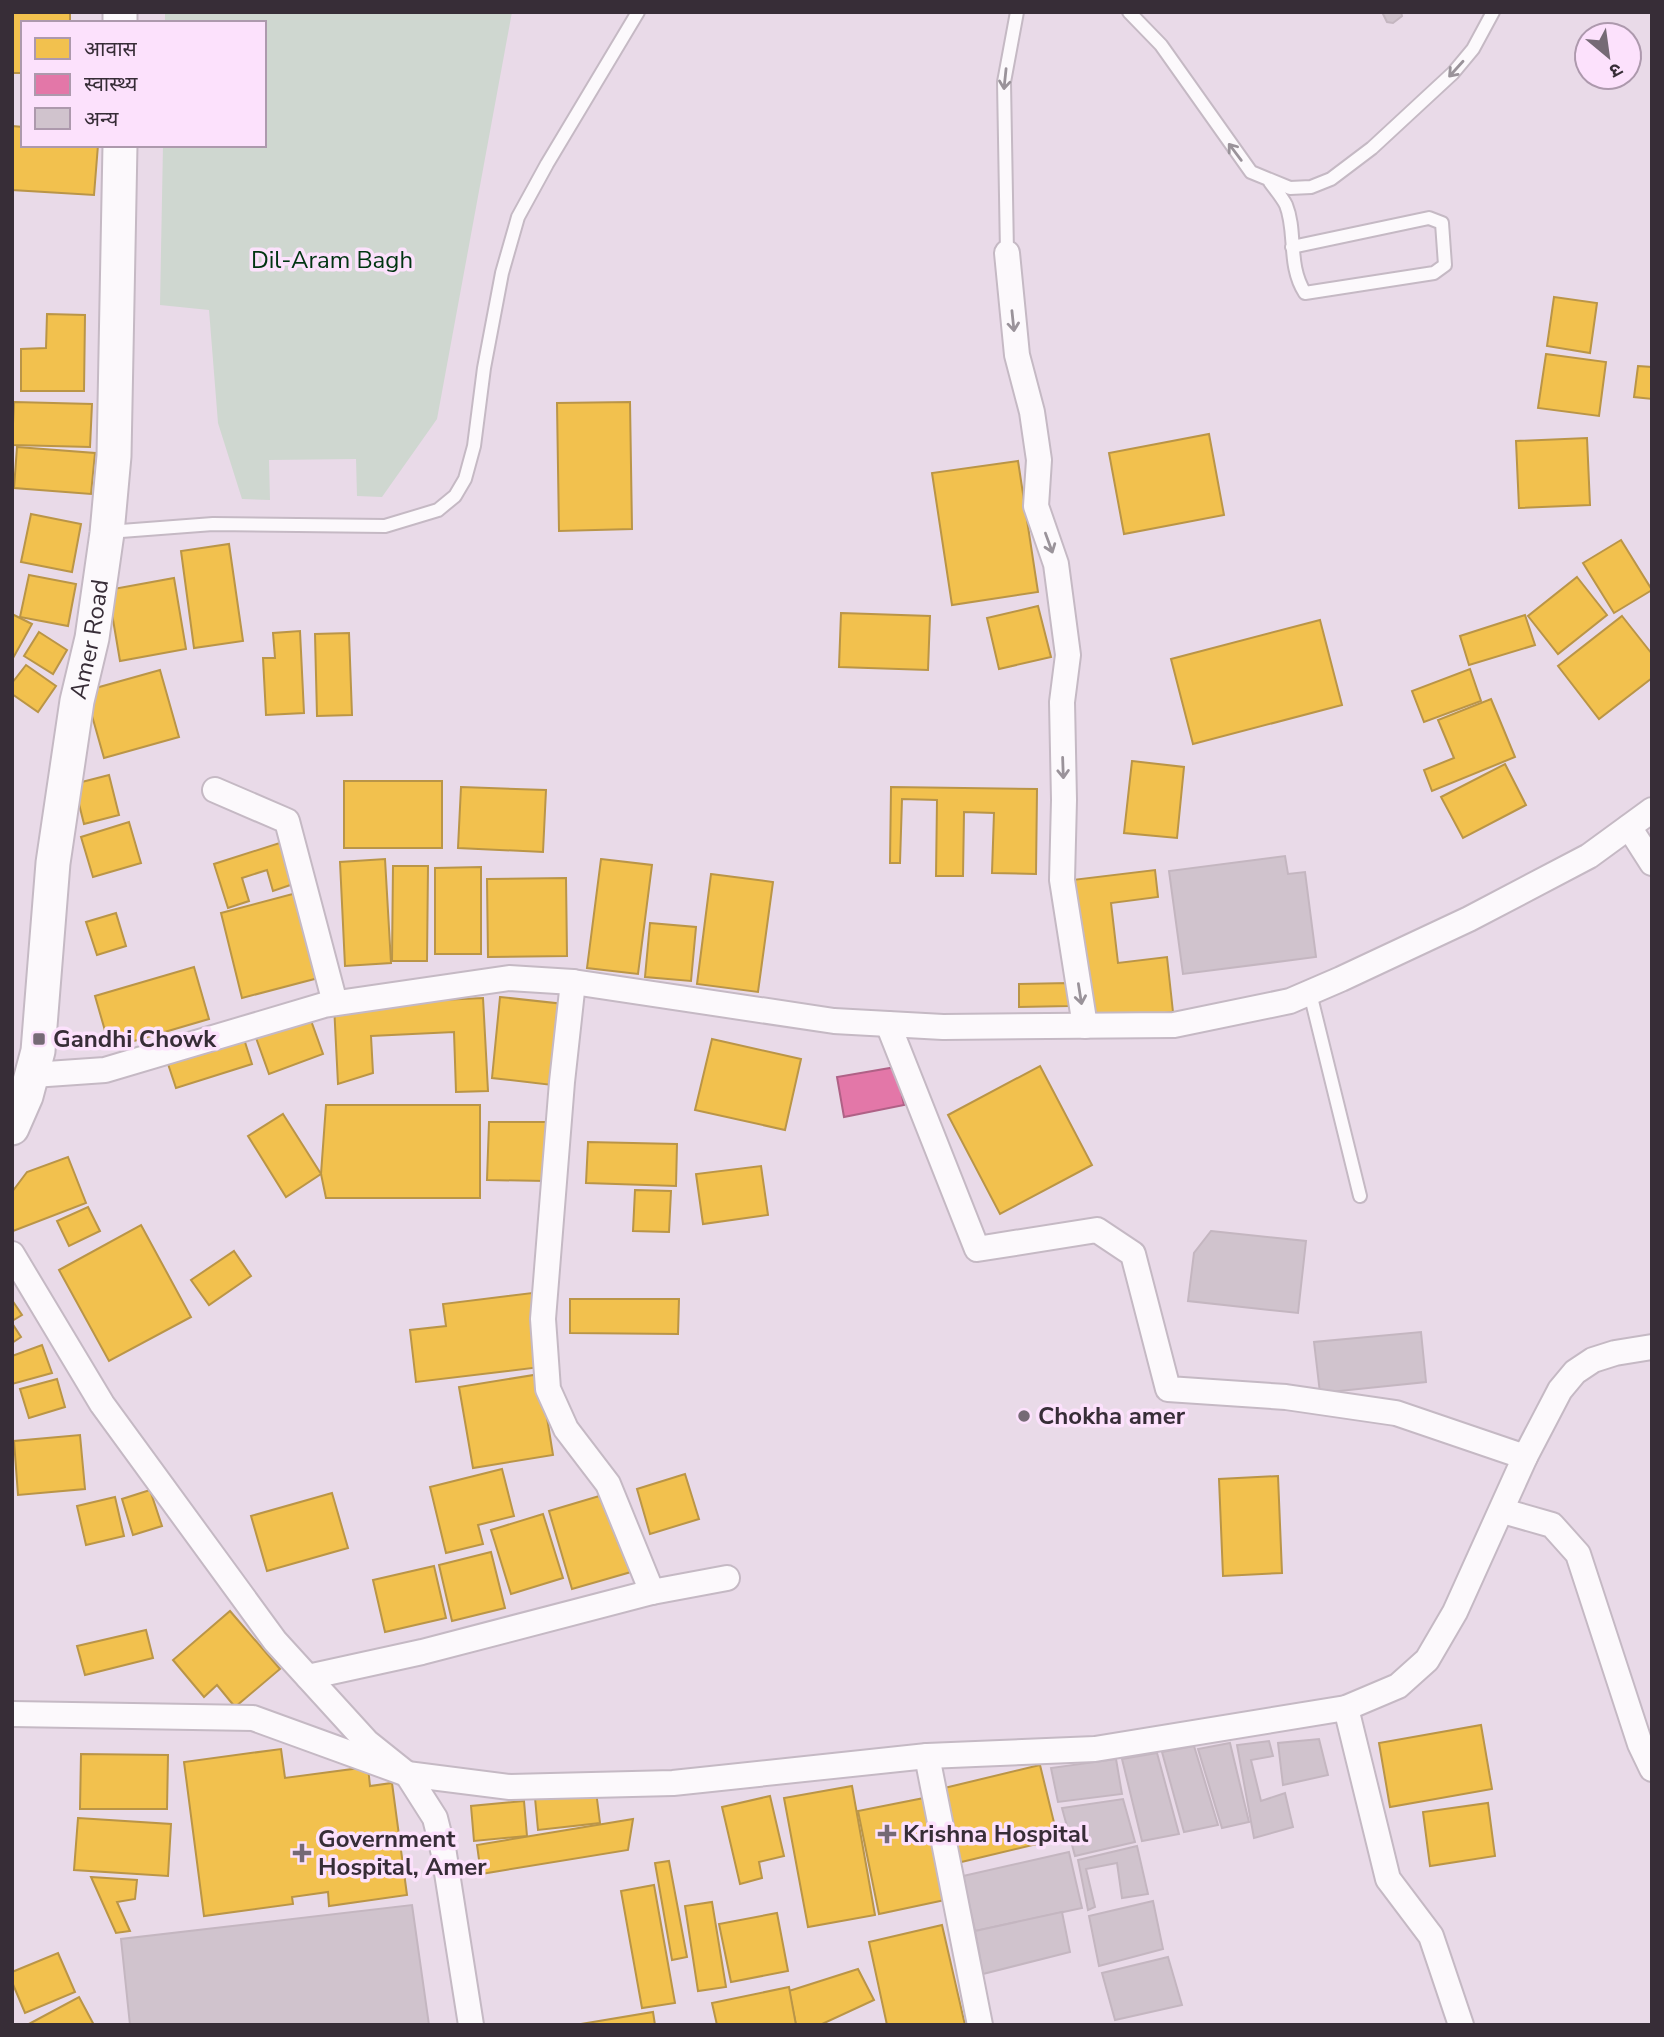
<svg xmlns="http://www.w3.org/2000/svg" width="1664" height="2037" viewBox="0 0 1664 2037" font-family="'Nunito Sans','Noto Sans Devanagari',sans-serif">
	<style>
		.green { fill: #cfd7d0 }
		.homes { fill: #f2c14e; stroke: #ba9547; stroke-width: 2 }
		.health { fill: #e377a8; stroke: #af6186; stroke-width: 2 }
		.building { fill: #d0c3cd; stroke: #c4b6c0; stroke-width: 2 }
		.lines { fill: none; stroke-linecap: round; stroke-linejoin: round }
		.service-casing { stroke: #c5b9c4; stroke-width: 16 }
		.minor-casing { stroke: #c5b9c4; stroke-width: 28 }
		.secondary-casing { stroke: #c5b9c4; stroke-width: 37 }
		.service { stroke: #fcf9fc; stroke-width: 12 }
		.minor { stroke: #fcf9fc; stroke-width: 24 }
		.secondary { stroke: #fcf9fc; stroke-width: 33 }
		.oneway { stroke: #9a939a }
		.poi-dot { fill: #756a75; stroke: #fce1fc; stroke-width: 2.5 }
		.labels { text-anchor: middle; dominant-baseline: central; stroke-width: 7; stroke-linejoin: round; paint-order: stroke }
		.park-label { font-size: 24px; fill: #003511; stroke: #fce1fc }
		.street-label { font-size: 24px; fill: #372d37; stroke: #fce1fc }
		.poi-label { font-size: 24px; font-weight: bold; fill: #372d37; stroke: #fce1fc; text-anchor: start }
	</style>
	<rect width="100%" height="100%" fill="#e9dae8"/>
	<path class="green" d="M165,12H512L437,419L382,497L357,496L356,459L269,460L270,500L242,499L218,423L209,310L160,305L163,145H264V23H165Z"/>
	<g class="homes">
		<path d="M12,12H70V23H23V73H12Z"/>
		<path d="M12,126L23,127V145H98L94,195L12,190Z"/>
		<path d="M1554,297L1597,303L1590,353L1547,346Z"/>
		<path d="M47,314L85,315L84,391H21V349L46,348Z"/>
		<path d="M1546,354L1606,362L1599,416L1538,408Z"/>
		<path d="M1638,366L1652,367V399L1634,397Z"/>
		<path d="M14,402L92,404L90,447L12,445Z"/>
		<path d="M630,402L632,529L559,531L557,403Z"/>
		<path d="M1209,434L1224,515L1124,534L1109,453Z"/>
		<path d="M1587,438L1590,505L1519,508L1516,441Z"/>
		<path d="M17,447L95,453L91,494L14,488Z"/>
		<path d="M1018,461L1038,592L952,605L932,473Z"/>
		<path d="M31,514L81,524L72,572L21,562Z"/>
		<path d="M1621,540L1652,590L1614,613L1583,563Z"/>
		<path d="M229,544L243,641L194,648L181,551Z"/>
		<path d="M29,575L76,584L68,626L20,617Z"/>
		<path d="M1577,577L1607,615L1558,654L1528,616Z"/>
		<path d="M174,578L186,649L120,661L108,590Z"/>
		<path d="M1038,606L1051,657L999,669L987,618Z"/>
		<path d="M841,613L930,616L928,670L839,667Z"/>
		<path d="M12,614L32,624L12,660Z"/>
		<path d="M1525,615L1535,645L1469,665L1460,636Z"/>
		<path d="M1622,616L1652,654V678L1599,719L1558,666Z"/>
		<path d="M1320,620L1342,705L1193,744L1171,659Z"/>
		<path d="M300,631L304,713L266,715L263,658H275L273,633Z"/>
		<path d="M39,632L67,650L53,674L24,656Z"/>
		<path d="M349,633L352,715L317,716L315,634Z"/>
		<path d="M26,665L56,686L38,712L12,694V683Z"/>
		<path d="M1470,669L1481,701L1424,722L1412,691Z"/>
		<path d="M160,670L179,737L104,758L85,691Z"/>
		<path d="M1491,699L1515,757L1432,791L1424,770L1454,758L1438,720Z"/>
		<path d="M1132,761L1184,767L1177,838L1124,833Z"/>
		<path d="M1505,764L1526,805L1463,838L1441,797Z"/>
		<path d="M109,775L119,815L84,824L74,784Z"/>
		<rect x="344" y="781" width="98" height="67"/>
		<path d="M461,787L546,790L543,852L458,848Z"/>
		<path d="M891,787L1037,789L1036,874L992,873L994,813L964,812L963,876H936L937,800L902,799L900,863H890Z"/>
		<path d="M129,822L141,863L93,877L81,837Z"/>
		<path d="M289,840L302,881L273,891L267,870L242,878L249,901L228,908L214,864Z"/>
		<path d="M385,859L391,963L345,966L340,862Z"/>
		<path d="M601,859L652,865L638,974L587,968Z"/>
		<path d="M393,866H428L427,961H392Z"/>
		<path d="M481,867V954H435V868Z"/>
		<path d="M1155,870L1158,897L1111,903L1118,963L1167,957L1173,1012L1089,1022L1072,880Z"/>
		<path d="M711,874L773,882L758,992L697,984Z"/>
		<path d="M566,878L567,956L488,957L487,879Z"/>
		<path d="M304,891L326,976L242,998L221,913Z"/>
		<path d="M116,913L126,946L97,955L86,922Z"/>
		<path d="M650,923L696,927L691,981L645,977Z"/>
		<path d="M194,967L209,1019L110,1048L95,996Z"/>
		<path d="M1069,983V1006L1019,1007V984Z"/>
		<path d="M500,997L564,1004L552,1085L492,1078Z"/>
		<path d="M483,998L488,1091L456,1092L454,1032L371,1036L373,1073L338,1084L334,1005Z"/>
		<path d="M309,1015L323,1054L269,1074L255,1035Z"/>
		<path d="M244,1039L252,1064L176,1088L168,1064Z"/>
		<path d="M712,1039L801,1059L785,1130L695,1110Z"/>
		<path d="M1040,1066L1092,1165L1000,1214L948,1115Z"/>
		<path d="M326,1105H480V1198H326L321,1174Z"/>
		<path d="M283,1114L321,1174L286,1197L248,1136Z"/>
		<path d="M489,1122H546L545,1181L487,1180Z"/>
		<path d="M588,1142L677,1144L676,1186L586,1183Z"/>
		<path d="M68,1157L86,1203L13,1231L12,1192L27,1172Z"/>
		<path d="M761,1166L768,1215L703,1224L696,1174Z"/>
		<path d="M635,1190L671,1191L669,1232L633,1231Z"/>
		<path d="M88,1207L100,1231L69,1246L57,1221Z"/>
		<path d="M141,1225L191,1317L109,1361L59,1270Z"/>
		<path d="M234,1251L251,1276L209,1305L191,1280Z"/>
		<path d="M532,1293L541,1367L416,1382L410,1330L446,1326L443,1304Z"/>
		<path d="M570,1299H679L678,1334L570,1333Z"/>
		<path d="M12,1300L22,1315L12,1321Z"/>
		<path d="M12,1323L21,1337L12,1343Z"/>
		<path d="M42,1345L52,1373L12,1384V1356Z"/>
		<path d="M540,1374L553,1455L473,1468L459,1387Z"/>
		<path d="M57,1379L65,1407L29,1418L20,1389Z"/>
		<path d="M80,1435L85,1489L18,1495L14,1441Z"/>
		<path d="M502,1469L514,1516L478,1525L483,1544L446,1553L430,1487Z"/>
		<path d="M685,1474L699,1519L650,1534L637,1489Z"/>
		<path d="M1278,1476L1282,1573L1223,1576L1219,1479Z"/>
		<path d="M150,1490L162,1526L133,1535L122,1499Z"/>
		<path d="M332,1493L348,1548L267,1571L251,1516Z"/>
		<path d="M606,1494L631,1572L572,1589L549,1511Z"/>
		<path d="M115,1497L124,1536L86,1545L77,1506Z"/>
		<path d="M543,1514L563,1578L511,1594L491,1530Z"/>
		<path d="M491,1552L505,1608L452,1621L439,1565Z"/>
		<path d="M434,1566L446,1618L385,1632L373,1580Z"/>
		<path d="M230,1611L280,1669L235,1707L217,1685L204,1697L173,1660Z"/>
		<path d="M146,1630L153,1658L85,1675L77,1646Z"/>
		<path d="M1481,1725L1492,1789L1390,1807L1379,1743Z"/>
		<path d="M281,1749L285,1778L368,1767L370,1786L392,1783L407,1895L329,1906L328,1892L292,1897L293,1904L204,1916L184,1762Z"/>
		<path d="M81,1754L168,1755L167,1809H80Z"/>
		<path d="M1040,1765L1058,1839L953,1864L936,1790Z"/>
		<path d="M852,1786L875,1915L808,1927L784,1798Z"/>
		<path d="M596,1791L600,1823L538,1830L535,1798Z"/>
		<path d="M770,1796L784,1856L759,1862L762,1878L740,1884L722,1807Z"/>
		<path d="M924,1798L945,1900L879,1914L858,1811Z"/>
		<path d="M524,1801L527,1836L474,1841L471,1806Z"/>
		<path d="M1488,1803L1495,1856L1430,1866L1423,1812Z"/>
		<path d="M78,1818L171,1824L168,1876L74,1870Z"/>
		<path d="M633,1819L628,1850L481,1874L477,1845Z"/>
		<path d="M669,1861L687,1957L672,1960L655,1863Z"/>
		<path d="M91,1877L137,1880L135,1899L117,1902L130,1931L116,1933Z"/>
		<path d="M654,1885L675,2003L642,2008L621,1891Z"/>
		<path d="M712,1902L726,1987L698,1991L685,1906Z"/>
		<path d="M777,1913L788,1971L731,1982L719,1924Z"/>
		<path d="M942,1925L965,2025H887L869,1942Z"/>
		<path d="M58,1953L75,1992L25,2013L12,1982V1972Z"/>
		<path d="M858,1969L874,2000L820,2025H796L789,1991Z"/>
		<path d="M789,1987L796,2025H717L712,2003Z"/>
		<path d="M79,1997L94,2025H27Z"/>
		<path d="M653,2012L655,2025H575Z"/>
	</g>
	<path class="health" d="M896,1067L904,1105L844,1117L837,1077Z"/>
	<g class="building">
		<path d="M1382,12H1401L1402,16L1393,23L1387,22Z"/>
		<path d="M1285,856L1288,874L1305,872L1316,957L1183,974L1169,871Z"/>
		<path d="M1211,1231L1306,1241L1298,1313L1188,1301L1194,1253Z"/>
		<path d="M1421,1332L1426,1382L1320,1393L1314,1342Z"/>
		<path d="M1319,1739L1328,1775L1283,1785L1278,1743Z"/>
		<path d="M1269,1741L1273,1756L1251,1760L1261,1801L1285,1793L1293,1827L1254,1838L1237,1745Z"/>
		<path d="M1230,1743L1249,1822L1222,1828L1198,1749Z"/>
		<path d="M1194,1746L1218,1825L1184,1832L1162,1752Z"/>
		<path d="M1157,1753L1179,1834L1142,1841L1122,1759Z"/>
		<path d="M1116,1759L1122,1794L1058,1802L1051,1768Z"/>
		<path d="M1123,1799L1135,1842L1075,1856L1062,1808Z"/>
		<path d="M1137,1846L1148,1894L1122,1898L1117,1863L1086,1869L1095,1907L1088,1910L1078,1860Z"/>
		<path d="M1069,1852L1082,1908L975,1931L963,1876Z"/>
		<path d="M1153,1901L1163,1949L1099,1966L1089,1916Z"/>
		<path d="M412,1905L429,2025H130L121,1939Z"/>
		<path d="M1062,1912L1070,1952L983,1974L975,1931Z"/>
		<path d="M1168,1957L1182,2005L1115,2020L1102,1973Z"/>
	</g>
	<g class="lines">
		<defs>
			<g id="service">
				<path d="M1129,12L1161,45L1251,172L1290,188L1311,187L1331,179L1372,148L1453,73L1473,49L1493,12"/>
				<path d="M1270,182C1275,189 1282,197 1286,205C1297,232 1287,265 1305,293L1434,273L1445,265L1442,223L1429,218L1292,247"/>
				<path d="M1007,253L1004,82L1017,12"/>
				<path d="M108,532L213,524L385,526L438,510L455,496L465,479L474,446L484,368L502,273L518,217L547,164L638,12"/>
				<path d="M1310,993L1360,1196"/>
			</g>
			<g id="minor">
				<path d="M1007,253L1017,355L1032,412L1039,460L1036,506L1056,564L1068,655L1062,702L1064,800L1062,880L1085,1026"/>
				<path d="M215,790L287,821L335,1003"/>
				<path d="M1629,827L1652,863"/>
				<path d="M573,982L562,1082L543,1319L548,1389L566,1429L608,1484L652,1592"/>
				<path d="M888,1024L977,1249L1097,1230L1133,1254L1168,1389L1286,1397L1396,1413L1525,1457"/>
				<path d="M33,1075L105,1070L324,1005L509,978L573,982L834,1021L943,1027L1174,1025L1290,1001L1341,979L1469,919L1589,856L1652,810"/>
				<path d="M12,1254L102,1404L275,1641L367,1742L407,1774L435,1818L444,1854L471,2025"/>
				<path d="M1503,1511L1552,1525L1578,1554L1640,1744L1652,1769"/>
				<path d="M308,1677L422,1652L652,1592L727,1578"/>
				<path d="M1346,1708L1388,1879L1431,1936L1461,2025"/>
				<path d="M12,1714L253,1718L407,1774L510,1787L673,1783L927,1756L1095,1749L1346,1708L1398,1686L1427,1660L1455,1612L1525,1457L1560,1390L1575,1372L1593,1360L1615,1353L1652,1347"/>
				<path d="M927,1756L980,2025"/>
			</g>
			<g id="secondary">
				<path d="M120,23V12"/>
				<path id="s1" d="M12,1128L26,1096L38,1051L53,863L77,701L92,638L107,533L114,456L120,145"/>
			</g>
		</defs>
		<use href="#service" class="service-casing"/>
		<use href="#minor" class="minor-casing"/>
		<use href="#secondary" class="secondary-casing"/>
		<use href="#service" class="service"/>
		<use href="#minor" class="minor"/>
		<use href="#secondary" class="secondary"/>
	</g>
	<defs><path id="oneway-shaft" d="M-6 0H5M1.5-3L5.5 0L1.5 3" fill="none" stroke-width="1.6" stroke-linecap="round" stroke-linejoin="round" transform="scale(1.75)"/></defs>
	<g class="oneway">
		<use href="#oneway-shaft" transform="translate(1456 69) rotate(132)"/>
		<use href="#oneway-shaft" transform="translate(1005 79) rotate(96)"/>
		<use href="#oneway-shaft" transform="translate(1235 152) rotate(-127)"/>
		<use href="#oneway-shaft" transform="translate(1013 321) rotate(84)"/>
		<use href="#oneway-shaft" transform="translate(1049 543) rotate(70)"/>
		<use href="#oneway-shaft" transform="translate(1063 768) rotate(88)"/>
		<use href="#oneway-shaft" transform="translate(1080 994) rotate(81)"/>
	</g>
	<g class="poi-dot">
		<rect x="32" y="1032" width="14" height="14" rx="3.5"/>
		<circle cx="1024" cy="1416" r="7"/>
		<path d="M883.5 1823.5h7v7h7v7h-7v7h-7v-7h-7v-7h7z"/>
		<path d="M298.5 1842.5h7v7h7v7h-7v7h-7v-7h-7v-7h7z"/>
	</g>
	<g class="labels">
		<g class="park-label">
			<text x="332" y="260">Dil-Aram Bagh</text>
		</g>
		<g class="street-label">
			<text stroke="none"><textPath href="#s1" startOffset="497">Amer Road</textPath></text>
		</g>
		<g class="poi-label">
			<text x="53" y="1039">Gandhi Chowk</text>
			<text x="1038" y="1416">Chokha amer</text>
			<text x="903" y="1834">Krishna Hospital</text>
			<text x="318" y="1839">Government<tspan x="318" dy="28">Hospital, Amer</tspan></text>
		</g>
	</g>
	<rect width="1664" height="2037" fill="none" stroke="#372d37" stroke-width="28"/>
	<rect x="21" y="21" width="245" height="126" fill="#fce1fc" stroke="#ad99ad" stroke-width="2"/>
	<rect x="35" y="38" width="35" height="21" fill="#f2c14e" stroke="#ad99ad" stroke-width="2"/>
	<text x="84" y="56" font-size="21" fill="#372d37">आवास</text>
	<rect x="35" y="74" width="35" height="21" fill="#e377a8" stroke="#ad99ad" stroke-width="2"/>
	<text x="84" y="91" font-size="21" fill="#372d37">स्वास्थ्य</text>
	<rect x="35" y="108" width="35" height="21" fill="#d0c3cd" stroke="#ad99ad" stroke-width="2"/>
	<text x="84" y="126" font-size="21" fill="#372d37">अन्य</text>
	<g transform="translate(1608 56) rotate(151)"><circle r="33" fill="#fce1fc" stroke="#ad99ad" stroke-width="2"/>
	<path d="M0-5L12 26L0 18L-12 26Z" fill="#756a75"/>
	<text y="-10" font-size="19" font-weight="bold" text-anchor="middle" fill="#372d37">उ</text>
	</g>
</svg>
